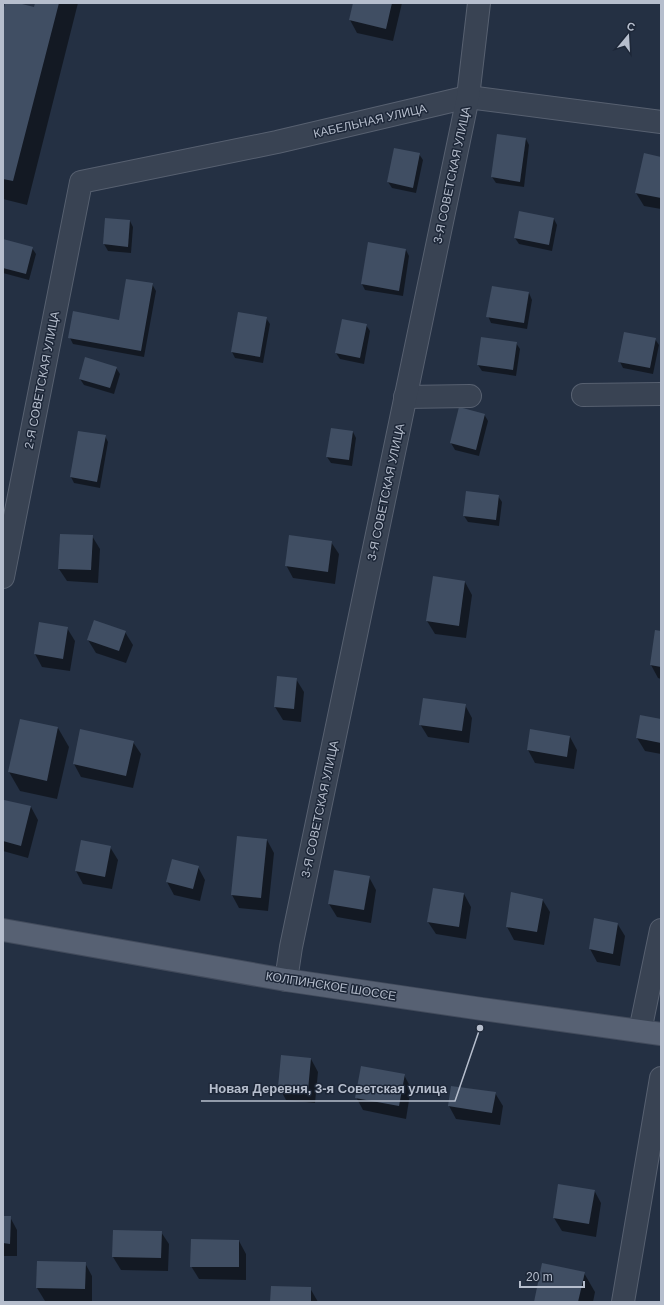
<svg xmlns="http://www.w3.org/2000/svg" width="664" height="1305" viewBox="0 0 664 1305" font-family="Helvetica,sans-serif">
	<style>
		.shadow { fill: #0007 }
		.building { fill: #404e63 }
		.lines { fill: none; stroke-linecap: round; stroke-linejoin: round }
		.minor-casing { stroke: #576070; stroke-width: 24 }
		.major-casing { stroke: #424b5c; stroke-width: 24 }
		.minor { stroke: #394353; stroke-width: 22 }
		.major { stroke: #576173; stroke-width: 22 }
		.labels { text-anchor: middle; dominant-baseline: central; stroke-width: 3; stroke-linejoin: round; paint-order: stroke }
		.street-label { font-size: 12px; fill: #b6becd; stroke: #1d2738 }
		.leader { fill: none; stroke: #b6becd; stroke-width: 1.5 }
		.callout-dot { fill: #b6becd; stroke: #1d2738; stroke-width: 1.5 }
		.callout-label { font-size: 13px; text-anchor: middle; font-weight: bold; fill: #b6becd; stroke: #1d2738; stroke-width: 3; stroke-linejoin: round; paint-order: stroke }
	</style>
	<rect width="100%" height="100%" fill="#243043"/>
	<g class="shadow">
		<path d="M6,3H14L35,8L36,3H78L27,205L3,199V16Z"/>
		<path d="M354,3H402L393,41L357,33L350,20Z"/>
		<path d="M526,139L529,145L524,187L496,183L492,177Z"/>
		<path d="M419,154L423,160L416,193L392,188L388,182Z"/>
		<path d="M661,158V209L644,206L636,193Z"/>
		<path d="M106,219L130,221L133,227L131,253L108,251L104,244Z"/>
		<path d="M554,219L557,225L552,251L519,244L515,238Z"/>
		<path d="M3,240L32,248L36,254L29,280L3,273Z"/>
		<path d="M406,250L409,256L403,296L365,290L362,284Z"/>
		<path d="M152,284L156,291L144,357L73,344L70,338L120,321Z"/>
		<path d="M529,293L532,300L527,329L491,323L488,316Z"/>
		<path d="M266,318L270,324L263,363L235,358L232,352Z"/>
		<path d="M366,325L370,331L364,364L340,359L336,353Z"/>
		<path d="M482,338L516,343L520,349L516,376L482,371L478,365Z"/>
		<path d="M655,339L659,345L653,374L623,368L620,362Z"/>
		<path d="M116,368L120,374L114,394L84,385L80,379Z"/>
		<path d="M484,414L488,421L479,456L455,450L451,443Z"/>
		<path d="M353,432L356,438L352,466L331,463L327,457Z"/>
		<path d="M105,436L108,442L100,488L74,483L71,477Z"/>
		<path d="M498,496L502,502L499,526L468,522L464,516Z"/>
		<path d="M92,536L100,549L98,583L67,581L59,569Z"/>
		<path d="M331,542L339,554L335,584L293,578L286,565Z"/>
		<path d="M465,582L472,595L466,638L435,634L427,621Z"/>
		<path d="M67,628L75,641L70,671L42,667L35,654Z"/>
		<path d="M656,631L661,632V679L658,678L651,665Z"/>
		<path d="M125,632L133,645L126,663L96,653L88,640Z"/>
		<path d="M296,679L304,692L301,722L283,720L275,707Z"/>
		<path d="M465,705L472,718L469,743L428,737L420,724Z"/>
		<path d="M661,720V754L645,751L637,738Z"/>
		<path d="M58,728L69,747L57,799L20,791L9,772Z"/>
		<path d="M570,737L577,750L574,769L535,763L528,750Z"/>
		<path d="M133,742L141,754L133,788L81,777L74,764Z"/>
		<path d="M5,801L31,807L38,820L28,858L3,851V807Z"/>
		<path d="M267,840L274,853L268,911L239,908L232,895Z"/>
		<path d="M110,847L118,860L112,889L83,884L76,871Z"/>
		<path d="M198,867L205,880L200,901L174,895L167,882Z"/>
		<path d="M369,877L376,890L371,923L337,917L329,904Z"/>
		<path d="M464,894L471,907L466,939L436,934L428,922Z"/>
		<path d="M542,899L550,912L544,945L514,940L507,927Z"/>
		<path d="M617,923L625,936L620,966L597,962L590,949Z"/>
		<path d="M282,1057L311,1059L318,1072L315,1103L286,1100L279,1087Z"/>
		<path d="M404,1075L411,1088L406,1119L363,1110L356,1097Z"/>
		<path d="M495,1093L503,1106L500,1125L456,1119L449,1106Z"/>
		<path d="M594,1190L601,1203L596,1237L562,1231L554,1218Z"/>
		<path d="M3,1217H10L17,1230V1256H3Z"/>
		<path d="M161,1232L169,1244L168,1271L121,1270L113,1257Z"/>
		<path d="M239,1241L246,1254V1280L199,1279L191,1266Z"/>
		<path d="M38,1262L85,1263L92,1276V1302L45,1301L37,1288Z"/>
		<path d="M584,1273L595,1292L593,1302H535Z"/>
		<path d="M310,1288L318,1302H271Z"/>
	</g>
	<g class="building">
		<path d="M5,3H18L34,7L35,3H59L13,181L3,179V12Z"/>
		<path d="M353,3H392L386,29L349,20Z"/>
		<path d="M497,134L526,138L520,182L491,177Z"/>
		<path d="M394,148L420,153L413,188L387,182Z"/>
		<path d="M644,153L661,157V198L635,193Z"/>
		<path d="M519,211L554,218L549,245L514,238Z"/>
		<path d="M105,218L130,220L128,247L103,244Z"/>
		<path d="M3,239L33,247L26,274L3,268Z"/>
		<path d="M368,242L406,249L399,291L361,284Z"/>
		<path d="M126,279L153,283L141,351L68,338L73,311L119,320Z"/>
		<path d="M492,286L529,292L524,323L486,317Z"/>
		<path d="M238,312L267,317L260,357L231,352Z"/>
		<path d="M342,319L367,324L360,358L335,353Z"/>
		<path d="M624,332L656,338L650,368L618,362Z"/>
		<path d="M481,337L517,342L513,370L477,365Z"/>
		<path d="M85,357L117,367L110,388L79,379Z"/>
		<path d="M459,407L485,414L476,450L450,443Z"/>
		<path d="M331,428L353,431L349,460L326,457Z"/>
		<path d="M78,431L106,435L97,482L70,477Z"/>
		<path d="M466,491L499,495L496,520L463,516Z"/>
		<path d="M60,534L93,535L91,570L58,569Z"/>
		<path d="M289,535L332,541L328,572L285,566Z"/>
		<path d="M433,576L465,581L459,626L426,621Z"/>
		<path d="M94,620L126,631L119,651L87,640Z"/>
		<path d="M39,622L68,627L63,659L34,654Z"/>
		<path d="M655,630L661,631V667L650,665Z"/>
		<path d="M277,676L297,678L294,709L274,707Z"/>
		<path d="M423,698L466,704L462,731L419,725Z"/>
		<path d="M640,715L661,719V743L636,738Z"/>
		<path d="M20,719L58,727L47,781L8,772Z"/>
		<path d="M80,729L134,741L126,776L73,764Z"/>
		<path d="M530,729L570,736L567,757L527,750Z"/>
		<path d="M4,800L31,806L21,846L3,841Z"/>
		<path d="M237,836L267,839L261,898L231,895Z"/>
		<path d="M81,840L111,846L105,877L75,871Z"/>
		<path d="M172,859L199,866L193,889L166,882Z"/>
		<path d="M334,870L370,876L364,910L328,904Z"/>
		<path d="M433,888L464,893L459,927L427,922Z"/>
		<path d="M511,892L543,899L537,932L506,927Z"/>
		<path d="M594,918L618,923L613,954L589,949Z"/>
		<path d="M281,1055L311,1058L308,1090L278,1087Z"/>
		<path d="M361,1066L405,1074L399,1106L355,1098Z"/>
		<path d="M451,1086L496,1092L492,1113L448,1106Z"/>
		<path d="M558,1184L595,1190L589,1224L553,1218Z"/>
		<path d="M3,1216H11L10,1244L3,1243Z"/>
		<path d="M113,1230L162,1231L161,1258L112,1257Z"/>
		<path d="M191,1239L239,1240V1267H190Z"/>
		<path d="M37,1261L86,1262L85,1289L36,1288Z"/>
		<path d="M542,1263L585,1272L578,1302H534Z"/>
		<path d="M271,1286L311,1287V1302H270Z"/>
	</g>
	<g class="lines">
		<defs>
			<g id="minor">
				<path d="M583,395L661,394"/>
				<path d="M405,397L470,396"/>
				<path d="M3,577L81,182L277,142L468,97L661,122"/>
				<path d="M286,980L291,947L468,97L479,3"/>
				<path d="M640,1031L661,930"/>
				<path d="M623,1302L661,1078"/>
			</g>
			<path id="major" d="M3,930L286,980L482,1009L661,1034"/>
		</defs>
		<use href="#minor" class="minor-casing"/>
		<use href="#major" class="major-casing"/>
		<use href="#minor" class="minor"/>
		<use href="#major" class="major"/>
	</g>
	<g class="labels">
		<g class="street-label">
			<text transform="translate(370 121) rotate(-13)">КАБЕЛЬНАЯ УЛИЦА</text>
			<text transform="translate(452 175) rotate(-78)">3-Я СОВЕТСКАЯ УЛИЦА</text>
			<text transform="translate(42 380) rotate(-79)">2-Я СОВЕТСКАЯ УЛИЦА</text>
			<text transform="translate(386 492) rotate(-78)">3-Я СОВЕТСКАЯ УЛИЦА</text>
			<text transform="translate(320 809) rotate(-78)">3-Я СОВЕТСКАЯ УЛИЦА</text>
			<text transform="translate(331 986) rotate(9)">КОЛПИНСКОЕ ШОССЕ</text>
		</g>
	</g>
	<path class="leader" d="M480 1028L455 1101H201"/>
	<circle class="callout-dot" cx="480" cy="1028" r="4"/>
	<g class="callout-label">
		<text x="328" y="1093">Новая Деревня, 3-я Советская улица</text>
	</g>
	<rect width="664" height="1305" fill="none" stroke="#b6becd" stroke-width="8"/>
	<g transform="translate(628 36) rotate(18)" stroke="#1d2738" stroke-width="3" paint-order="stroke">
	<path d="M0-3L7 15L0 10L-7 15Z" fill="#b6becd"/>
	<text y="-6" font-size="11" font-weight="bold" text-anchor="middle" fill="#b6becd">С</text>
	</g>
	<path d="M520 1281v6h64v-6" fill="none" stroke="#b6becd" stroke-width="2"/>
	<text x="526" y="1281" font-size="12" fill="#b6becd" stroke="#1d2738" stroke-width="3" paint-order="stroke">20 m</text>
</svg>
